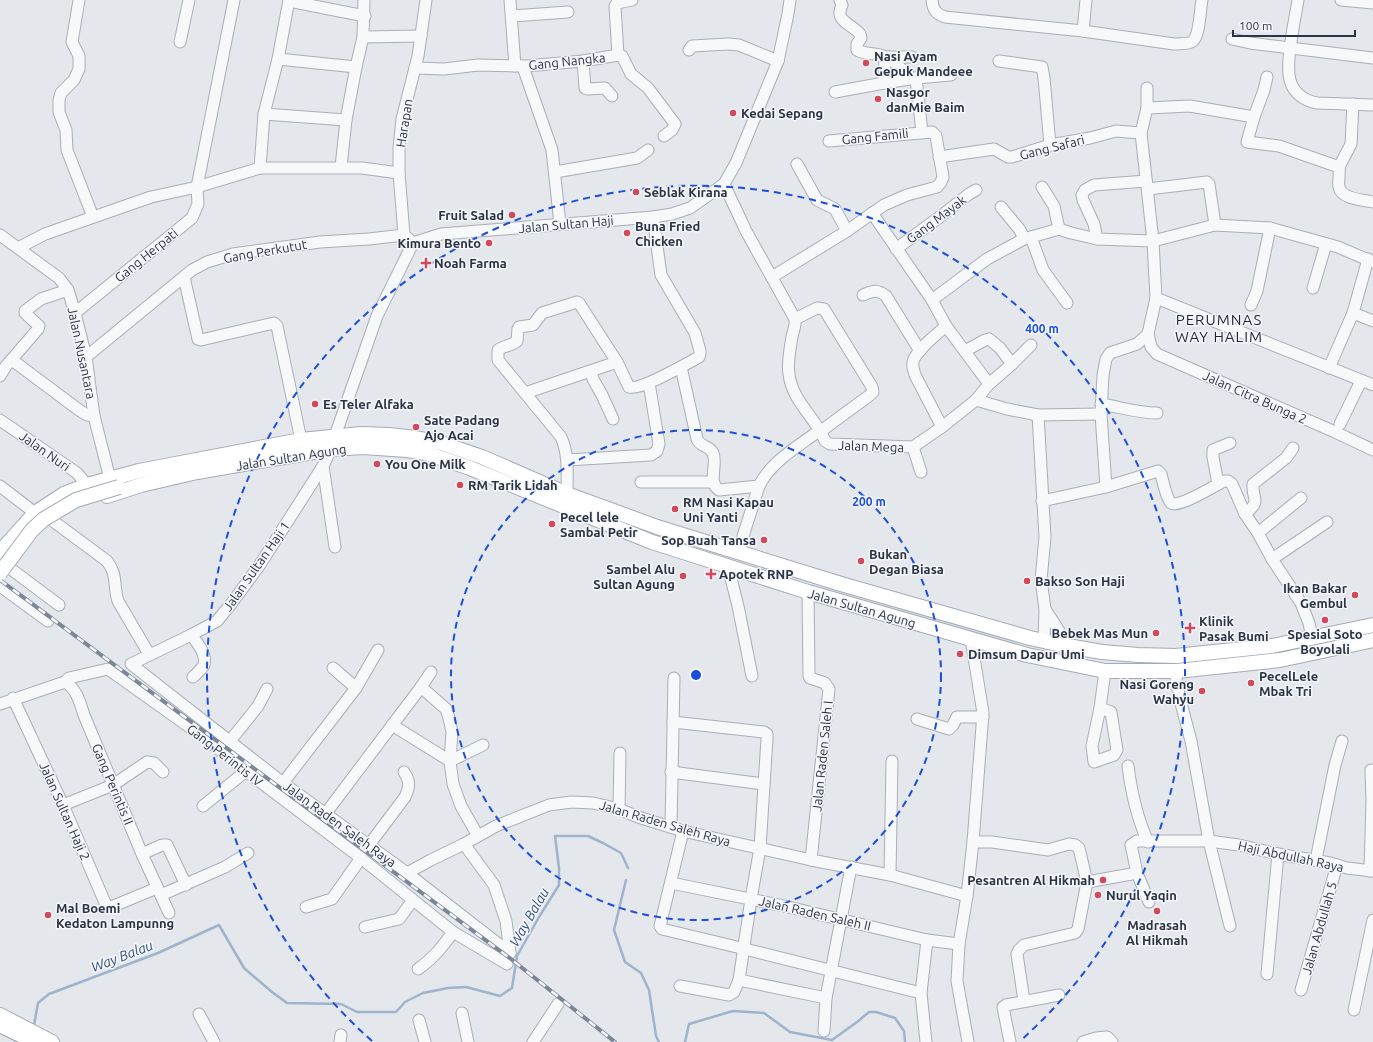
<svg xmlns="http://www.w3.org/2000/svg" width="1373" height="1042" viewBox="0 0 1373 1042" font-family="Ubuntu,sans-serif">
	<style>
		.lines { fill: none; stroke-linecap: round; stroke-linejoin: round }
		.stream { stroke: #9fb4cc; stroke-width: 2.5 }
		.minor-casing { stroke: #a9aeb7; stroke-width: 13 }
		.major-casing { stroke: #a3abb8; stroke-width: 16 }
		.highway-casing { stroke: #8b94a3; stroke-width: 18 }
		.minor { stroke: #f7f8fa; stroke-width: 11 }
		.major { stroke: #fff; stroke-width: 14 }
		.highway { stroke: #fff; stroke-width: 16 }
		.rail-casing { stroke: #7d8696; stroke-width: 4 }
		.rail { stroke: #f4f6f9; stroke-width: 2.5; stroke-dasharray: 8; stroke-linecap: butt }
		.major-bridge-casing { stroke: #a3abb8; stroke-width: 16; stroke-linecap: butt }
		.major-bridge { stroke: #fff; stroke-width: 14 }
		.ring { fill: none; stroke: #1d4ed8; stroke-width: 2; stroke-dasharray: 7 5 }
		.poi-dot { fill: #d1495b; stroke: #f4f6f9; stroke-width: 1.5 }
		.labels { text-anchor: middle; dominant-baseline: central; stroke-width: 3; stroke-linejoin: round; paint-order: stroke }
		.poi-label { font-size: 13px; font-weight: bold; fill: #2b3445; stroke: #f4f6f9; text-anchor: start }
		.street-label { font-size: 13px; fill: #2b3445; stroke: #f4f6f9 }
		.water-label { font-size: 14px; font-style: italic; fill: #34527a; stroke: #f4f6f9 }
		.quarter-label { font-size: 15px; letter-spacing: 1px; fill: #1d2536; stroke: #f4f6f9 }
		.centre { fill: #1d4ed8; stroke: #f4f6f9; stroke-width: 2 }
		.ring-label { font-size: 12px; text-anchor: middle; font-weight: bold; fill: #1d4ed8; stroke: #f4f6f9; stroke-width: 3; stroke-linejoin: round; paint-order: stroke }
	</style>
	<rect width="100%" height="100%" fill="#e4e7ec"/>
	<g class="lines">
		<g class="stream">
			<path d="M626,880L614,930L625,962L641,973L649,990L656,1036L659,1042"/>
			<path d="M34,1025L38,1003L49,994L158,953L219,925L244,968L272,992L287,1003L341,1004L357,1012H396L405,1002L423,993L448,988L466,987L500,996L512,988L517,956L539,917L559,885V868L555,836H588L603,843L621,853L628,868"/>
			<path d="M685,1042L689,1024L733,1011L764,1013L790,1032L832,1040L857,1022L869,1012H876L895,1018L904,1031L905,1042"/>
		</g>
		<defs>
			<g id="minor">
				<path d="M79,0L72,42L79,56V69L74,80L61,93L59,100V112L66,130L67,150L93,217"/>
				<path d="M510,0L515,66"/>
				<path d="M932,0C933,10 936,14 945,17L1083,31L1174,44C1180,43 1188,45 1193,41C1200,34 1200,10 1202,0"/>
				<path d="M1298,0C1295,20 1285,62 1290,80C1293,93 1305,101 1317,103L1373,105"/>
				<path d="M1341,0L1373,3"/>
				<path d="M289,1L365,16"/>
				<path d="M512,16L568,12"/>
				<path d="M1083,31L1086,0"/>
				<path d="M363,37L421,36"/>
				<path d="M1232,39L1250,43L1373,58"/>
				<path d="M180,42L189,0"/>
				<path d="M689,50L692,46L728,44L739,45L778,61"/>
				<path d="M618,55L615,6L617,3L632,0"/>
				<path d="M885,57H912"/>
				<path d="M889,57L911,78"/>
				<path d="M278,59L356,67"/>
				<path d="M583,61L585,88L587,89L605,88L612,96"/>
				<path d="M999,61L1042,67L1044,78L1050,145"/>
				<path d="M523,67L552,150L560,224"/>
				<path d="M415,68L444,69L478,65L526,66L583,61L618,55L622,56L631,74L648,88L675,124L672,130L664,136"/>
				<path d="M1267,77L1264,90L1254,117L1247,142L1279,146L1339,167"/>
				<path d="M916,78L951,75"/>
				<path d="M884,83L916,78L922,132"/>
				<path d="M835,92L884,83L885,57C876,52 865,55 857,50V44L861,38L860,34C851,23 834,22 842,5L840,0"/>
				<path d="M1147,108V88"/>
				<path d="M264,114L346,120"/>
				<path d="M939,157L994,149L1008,157H1012L1050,145L1090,138L1116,131L1141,133"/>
				<path d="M797,164L817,200L835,209L847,231"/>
				<path d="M341,167L346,120L356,67L363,37L364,0"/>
				<path d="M1339,167L1351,144L1353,104"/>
				<path d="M1339,167C1340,173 1338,181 1339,187C1341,199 1363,200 1373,202"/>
				<path d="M260,168L264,114L278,59L289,0"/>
				<path d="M555,172L637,158L648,150"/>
				<path d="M724,184L746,231L795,319C796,326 793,331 792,337C790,349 787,363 789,374C792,401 816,418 825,441L830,444L913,447L942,427L976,400L989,384L1012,364L1031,345"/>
				<path d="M1042,187L1054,206L1059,229"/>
				<path d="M1148,189L1207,182L1209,184L1215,225"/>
				<path d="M1001,207L1020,230L1024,239"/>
				<path d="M872,213L932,300L946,326L989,384"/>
				<path d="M0,235L59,278L68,290L75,313L86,357L94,416L110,479"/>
				<path d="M1031,237L1043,270L1067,303"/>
				<path d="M1097,239L1094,224L1083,200L1082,195L1085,190L1094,185L1146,181"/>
				<path d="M410,240L404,235L399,173V148L402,119L418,56L426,0"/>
				<path d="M18,248L45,234L151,197L197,187L260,168H362L399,173"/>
				<path d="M896,249L941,216L969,194L976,190"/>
				<path d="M184,277L198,339L201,340L274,323L277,326L301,440"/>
				<path d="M772,277L847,231L884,205L907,195L937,187L941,182L943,177L936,136L932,132L829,141"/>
				<path d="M1313,288L1326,244"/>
				<path d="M863,295C873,291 877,289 886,296L920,351"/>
				<path d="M1156,298L1373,385"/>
				<path d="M932,300L987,259L1024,239L1059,229L1071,233L1097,239L1153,241L1215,225L1270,228L1338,247L1373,262"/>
				<path d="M1251,305L1257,291L1270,228"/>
				<path d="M75,313L192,218L198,204L197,187L234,0"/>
				<path d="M1353,313L1373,321"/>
				<path d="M795,319L817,308L824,309L872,387L873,392L870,395L821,431"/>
				<path d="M1148,334L1151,347L1157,354L1335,432L1373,450"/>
				<path d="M965,351L985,340L989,339L1000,348L1012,364"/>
				<path d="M86,357L192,270L207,262L233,254L320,242L369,239L404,235"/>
				<path d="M12,360L79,410L87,415L94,416"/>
				<path d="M681,367L697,439C700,447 709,445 713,453C718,465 707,482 719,490L759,486"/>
				<path d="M1329,368L1353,313L1368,259"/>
				<path d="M591,371L593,379L602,395L613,419"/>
				<path d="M0,376L6,366L38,329L39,326L25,313V311L41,299L68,290"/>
				<path d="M525,393L617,362"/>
				<path d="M976,400L1007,409L1038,415L1101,414"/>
				<path d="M1101,404C1120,407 1138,413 1157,413"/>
				<path d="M1038,415L1045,537L1041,580L1045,609L1044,641"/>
				<path d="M0,420L77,473L87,485"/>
				<path d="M1340,424L1361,381"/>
				<path d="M942,427L915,375C914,371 912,367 913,362C916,350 936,335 946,326"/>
				<path d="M335,436L377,316L413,243L441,234L653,217L672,214L690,208L724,184L736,163L778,61L788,14L790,0"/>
				<path d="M913,447L921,472"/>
				<path d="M331,449L323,466L259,566L231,604L217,621L191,635L131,664L283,783L407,873L510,953"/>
				<path d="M567,460L651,455L657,451L659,444L649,383"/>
				<path d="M323,466L335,547"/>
				<path d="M641,482H713"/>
				<path d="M1218,484L1213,457V450L1230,443"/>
				<path d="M0,486L35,513"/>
				<path d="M1106,487L1101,414L1103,375L1106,359L1110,353L1137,344L1148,334L1156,298L1153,241L1141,133L1147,108L1190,106L1254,117"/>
				<path d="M567,494C567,475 569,454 561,437L498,360V350C503,346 511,346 517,341L518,329L519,327L533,325L542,313L577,302L579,303L617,362L629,387C640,391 686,364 699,357L700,354V351L695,333L661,275L653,217"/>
				<path d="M1042,501L1106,487L1158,471L1161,474C1163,481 1166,498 1171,503C1177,509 1216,485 1224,481H1228L1232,484L1245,514L1258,533L1272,559L1301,603L1309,623L1312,638"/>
				<path d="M1245,514C1262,500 1252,501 1253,484L1286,458L1293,448"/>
				<path d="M53,521L107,561C118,575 113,586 118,601L149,654"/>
				<path d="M1258,533L1301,498"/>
				<path d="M738,552L759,486C771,461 799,446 820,430"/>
				<path d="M1272,559L1327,522"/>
				<path d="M0,561L59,605"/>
				<path d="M728,567L738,606L752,676"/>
				<path d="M0,586L48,621"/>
				<path d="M808,592L809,676L810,678L825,683L829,689L811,860"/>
				<path d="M1045,609L1059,631L1062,645"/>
				<path d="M191,635C197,642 207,654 204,665C202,669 196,674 193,677"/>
				<path d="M333,668L356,688"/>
				<path d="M1177,671L1176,681L1182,707L1191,741L1209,841L1230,926"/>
				<path d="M65,682C77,689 80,703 84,715L142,854L169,913"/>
				<path d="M421,687L446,709L449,718L452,732L450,761L453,784L461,806L478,836"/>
				<path d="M13,698L63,805L106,905L111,907L157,888"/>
				<path d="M0,704L65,682L69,678L108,669L202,736L246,771L361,858L453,932L507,964"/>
				<path d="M1100,708L1111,712L1117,750L1114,755L1094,762L1092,746L1100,708L1105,671"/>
				<path d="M917,719L949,729L953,725L957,717H983"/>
				<path d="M673,722L764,732L767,734V739L760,848L751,899L739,980L734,992L729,995L680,986"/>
				<path d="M392,725L450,761L483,745"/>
				<path d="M230,741L258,706L267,689"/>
				<path d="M1128,766C1131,790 1138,820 1148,842"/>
				<path d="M671,772L764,784"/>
				<path d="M283,783L356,688L378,650"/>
				<path d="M63,805L113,785L147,762L154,763L163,772"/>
				<path d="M203,806L246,771"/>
				<path d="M619,809L620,753"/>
				<path d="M326,813L421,687L431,672"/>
				<path d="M671,827L674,678"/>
				<path d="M683,831L660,926L662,929L745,949L921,993"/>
				<path d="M973,842H992L1048,850L1069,844L1075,845L1079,848L1087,882L1078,929L1075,933L1024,945L1019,950L1017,954L1024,1001"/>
				<path d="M464,844L494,885L506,921L510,953"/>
				<path d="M369,845L405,797C410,786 410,781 404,772"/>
				<path d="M142,854L162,845H167L186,885"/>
				<path d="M1316,860L1335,765L1342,741"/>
				<path d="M1370,871L1372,800L1371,770"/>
				<path d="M407,873L431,860L464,844L496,826L549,805L571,802L593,803L619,809L638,817L683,831L811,860L890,875L967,896"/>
				<path d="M1137,873L1149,902"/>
				<path d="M890,875L892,761"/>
				<path d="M1087,882L1137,873L1131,845L1137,841H1209L1239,845L1278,854L1330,863L1347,868L1373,871"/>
				<path d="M671,883L784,906L927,940L959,944"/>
				<path d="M161,895L225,867L248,853"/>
				<path d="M306,907L332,899L361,858"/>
				<path d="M365,927L399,919L413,900"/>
				<path d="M418,969C433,959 443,946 453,932"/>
				<path d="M1267,974L1278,854"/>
				<path d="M739,980L826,998"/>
				<path d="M1301,990L1337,865"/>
				<path d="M1354,1010L1373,920"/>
				<path d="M462,1013L468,1042"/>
				<path d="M199,1014L214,1042"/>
				<path d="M419,1020L425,1042"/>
				<path d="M824,1031L826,998L851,867"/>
				<path d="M340,1042L341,1035"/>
				<path d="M533,1042L558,1004"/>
				<path d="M926,1042L921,993L927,940"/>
				<path d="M968,1042L957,981L959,944L967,896L973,842L983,713L971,639"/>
				<path d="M1010,1042L1003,1007L1006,1005L1059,995"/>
				<path d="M1083,1042L1096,1038L1107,1037L1112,1042"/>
			</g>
			<g id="major">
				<path d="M107,496L141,485L197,472L331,449L363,447L407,450L426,453L470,468L652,542L808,592L1027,655L1105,671H1177L1280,660L1373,640"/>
				<path d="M0,552L35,513L64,494L87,485L139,471L301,440L361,434L389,435L416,438L441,443L482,457L567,494L657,527L841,584L1030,638L1062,645L1102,652L1138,655L1176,656L1272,646L1373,625"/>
				<path d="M0,1015L52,1042"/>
			</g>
			<path id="highway" d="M0,1024L37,1042"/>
		</defs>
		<use href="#minor" class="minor-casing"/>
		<use href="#major" class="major-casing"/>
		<use href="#highway" class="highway-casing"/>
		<use href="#minor" class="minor"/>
		<use href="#major" class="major"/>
		<use href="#highway" class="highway"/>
		<defs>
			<path id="rail" d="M0,580L511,959L615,1042"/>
		</defs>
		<use href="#rail" class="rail-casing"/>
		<use href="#rail" class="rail"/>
		<defs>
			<path id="major-bridge" d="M0,573L32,530L44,519L76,500L119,487"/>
		</defs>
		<use href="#major-bridge" class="major-bridge-casing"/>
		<use href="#major-bridge" class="major-bridge"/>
	</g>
	<g class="ring">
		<circle cx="696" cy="675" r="245"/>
		<path d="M372 1041A489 489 0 1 1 1020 1041"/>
	</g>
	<g class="poi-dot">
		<circle cx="866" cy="63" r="4"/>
		<circle cx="878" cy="99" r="4"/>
		<circle cx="733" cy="113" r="4"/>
		<circle cx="636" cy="192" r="4"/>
		<circle cx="512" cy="215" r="4"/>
		<circle cx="627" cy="233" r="4"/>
		<circle cx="489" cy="243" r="4"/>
		<path d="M424 257h4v4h4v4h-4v4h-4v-4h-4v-4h4z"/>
		<circle cx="315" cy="404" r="4"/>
		<circle cx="416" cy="427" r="4"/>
		<circle cx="377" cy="464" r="4"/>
		<circle cx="460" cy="485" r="4"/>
		<circle cx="675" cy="509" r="4"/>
		<circle cx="552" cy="524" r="4"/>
		<circle cx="764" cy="540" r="4"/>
		<circle cx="861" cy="561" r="4"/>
		<path d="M709 568h4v4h4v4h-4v4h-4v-4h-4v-4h4z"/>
		<circle cx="683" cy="576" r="4"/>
		<circle cx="1027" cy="581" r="4"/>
		<circle cx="1355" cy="595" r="4"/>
		<circle cx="1325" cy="620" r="4"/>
		<path d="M1188 622h4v4h4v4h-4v4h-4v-4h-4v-4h4z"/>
		<circle cx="1156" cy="633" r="4"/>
		<circle cx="960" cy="654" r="4"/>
		<circle cx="1251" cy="683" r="4"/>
		<circle cx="1202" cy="691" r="4"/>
		<circle cx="1103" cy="880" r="4"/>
		<circle cx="1098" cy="895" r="4"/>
		<circle cx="1157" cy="911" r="4"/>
		<circle cx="48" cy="915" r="4"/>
	</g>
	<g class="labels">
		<g class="poi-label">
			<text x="874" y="56">Nasi Ayam<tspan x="874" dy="15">Gepuk Mandeee</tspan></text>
			<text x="886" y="92">Nasgor<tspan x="886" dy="15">danMie Baim</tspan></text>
			<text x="741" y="113">Kedai Sepang</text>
			<text x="644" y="192">Seblak Kirana</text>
			<text x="504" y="215" text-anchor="end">Fruit Salad</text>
			<text x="635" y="226">Buna Fried<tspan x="635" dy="15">Chicken</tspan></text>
			<text x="481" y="243" text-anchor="end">Kimura Bento</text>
			<text x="434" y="263">Noah Farma</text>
			<text x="323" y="404">Es Teler Alfaka</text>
			<text x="424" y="420">Sate Padang<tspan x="424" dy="15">Ajo Acai</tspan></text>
			<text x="385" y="464">You One Milk</text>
			<text x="468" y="485">RM Tarik Lidah</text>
			<text x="683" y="502">RM Nasi Kapau<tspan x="683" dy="15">Uni Yanti</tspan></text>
			<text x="560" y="517">Pecel lele<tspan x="560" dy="15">Sambal Petir</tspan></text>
			<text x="756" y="540" text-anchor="end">Sop Buah Tansa</text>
			<text x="869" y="554">Bukan<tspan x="869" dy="15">Degan Biasa</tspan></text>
			<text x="675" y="569" text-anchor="end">Sambel Alu<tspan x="675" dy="15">Sultan Agung</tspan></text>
			<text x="719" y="574">Apotek RNP</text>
			<text x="1035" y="581">Bakso Son Haji</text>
			<text x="1347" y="588" text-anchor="end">Ikan Bakar<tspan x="1347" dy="15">Gembul</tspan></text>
			<text x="1199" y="621">Klinik<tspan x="1199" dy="15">Pasak Bumi</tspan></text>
			<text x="1148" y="633" text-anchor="end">Bebek Mas Mun</text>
			<text x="1325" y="634" text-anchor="middle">Spesial Soto<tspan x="1325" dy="15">Boyolali</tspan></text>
			<text x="968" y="654">Dimsum Dapur Umi</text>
			<text x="1259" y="676">PecelLele<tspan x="1259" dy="15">Mbak Tri</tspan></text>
			<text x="1194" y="684" text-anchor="end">Nasi Goreng<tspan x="1194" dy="15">Wahyu</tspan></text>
			<text x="1095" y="880" text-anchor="end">Pesantren Al Hikmah</text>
			<text x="1106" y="895">Nurul Yaqin</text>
			<text x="56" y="908">Mal Boemi<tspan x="56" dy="15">Kedaton Lampunng</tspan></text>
			<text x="1157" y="925" text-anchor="middle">Madrasah<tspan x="1157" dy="15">Al Hikmah</tspan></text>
		</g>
		<g class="street-label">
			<text transform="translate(567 61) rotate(-6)">Gang Nangka</text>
			<text transform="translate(404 123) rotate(-81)">Harapan</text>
			<text transform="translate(875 136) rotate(-6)">Gang Famili</text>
			<text transform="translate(1052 147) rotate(-14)">Gang Safari</text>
			<text transform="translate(936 219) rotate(-37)">Gang Mayak</text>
			<text transform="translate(566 224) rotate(-5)">Jalan Sultan Haji</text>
			<text transform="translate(265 251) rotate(-10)">Gang Perkutut</text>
			<text transform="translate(146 255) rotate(-39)">Gang Herpati</text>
			<text transform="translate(82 353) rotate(78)">Jalan Nusantara</text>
			<text transform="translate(1255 397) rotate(24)">Jalan Citra Bunga 2</text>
			<text transform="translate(871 446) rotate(2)">Jalan Mega</text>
			<text transform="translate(45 451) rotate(35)">Jalan Nuri</text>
			<text transform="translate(291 457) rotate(-9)">Jalan Sultan Agung</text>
			<text transform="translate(256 566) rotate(-55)">Jalan Sultan Haji 1</text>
			<text transform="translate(862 608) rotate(16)">Jalan Sultan Agung</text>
			<text transform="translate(225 755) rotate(38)">Gang Perintis IV</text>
			<text transform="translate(822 756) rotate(-84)">Jalan Raden Saleh I</text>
			<text transform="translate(113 784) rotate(67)">Gang Perintis II</text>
			<text transform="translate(65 811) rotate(66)">Jalan Sultan Haji 2</text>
			<text transform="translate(665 823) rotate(16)">Jalan Raden Saleh Raya</text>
			<text transform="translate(340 824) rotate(36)">Jalan Raden Saleh Raya</text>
			<text transform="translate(1291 856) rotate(12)">Haji Abdullah Raya</text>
			<text transform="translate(815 913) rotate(13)">Jalan Raden Saleh II</text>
			<text transform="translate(1319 928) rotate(-74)">Jalan Abdullah 5</text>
		</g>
		<g class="water-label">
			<text transform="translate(529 917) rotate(-60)">Way Balau</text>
			<text transform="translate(122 956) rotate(-21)">Way Balau</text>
		</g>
		<g class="quarter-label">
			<text x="1219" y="319">PERUMNAS<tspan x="1219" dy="17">WAY HALIM</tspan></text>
		</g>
	</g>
	<circle cx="696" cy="675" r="6" class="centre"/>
	<g class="ring-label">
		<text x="1042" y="333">400 m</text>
		<text x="869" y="506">200 m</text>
	</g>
	<path d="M1233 30v6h122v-6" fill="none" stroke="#2b3445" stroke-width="2"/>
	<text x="1239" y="30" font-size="12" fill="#2b3445" stroke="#f4f6f9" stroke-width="3" paint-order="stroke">100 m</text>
</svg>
